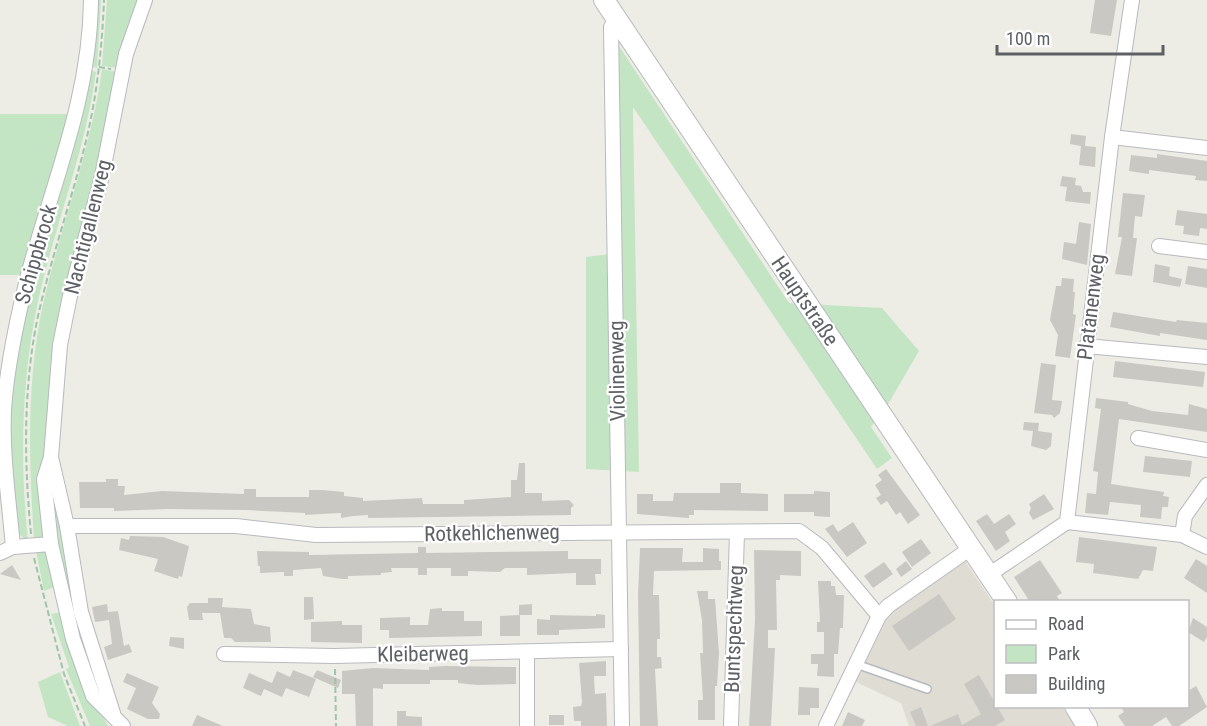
<svg xmlns="http://www.w3.org/2000/svg" width="1207" height="726" viewBox="0 0 1207 726" font-family="'Roboto Condensed',sans-serif">
	<style>
		.education { fill: #dedcd3 }
		.green { fill: #c3e5c4 }
		.building { fill: #cac8c2 }
		.lines { fill: none; stroke-linecap: round; stroke-linejoin: round }
		.lane-casing { stroke: #b7babe; stroke-width: 10 }
		.street-casing { stroke: #b7babe; stroke-width: 16 }
		.secondary-casing { stroke: #b6b9be; stroke-width: 22 }
		.path { stroke: #9cc5a9; stroke-width: 2; stroke-dasharray: 6 3; stroke-linecap: butt }
		.lane { stroke: #fff; stroke-width: 7 }
		.street { stroke: #fff; stroke-width: 14 }
		.secondary { stroke: #fff; stroke-width: 20 }
		.labels { text-anchor: middle; dominant-baseline: central; stroke-width: 4.5; stroke-linejoin: round; paint-order: stroke }
		.street-label { font-size: 21px; fill: #5d6065; stroke: #fff }
	</style>
	<rect width="100%" height="100%" fill="#eeede5"/>
	<path class="education" d="M965,561L995,606L996,706L1062,707L1075,726H909L901,703L856,682L891,610Z"/>
	<g class="green">
		<path d="M97,0H101L97,68L91,66Z"/>
		<path d="M107,0H141L118,68L102,66Z"/>
		<path d="M605,25L789,303L882,308L919,351L887,406L871,427L892,458L877,469L633,107L639,472L586,469V257L610,254Z"/>
		<path d="M102,69L118,72L110,122L66,304L45,536L34,541C29,461 26,383 43,304C61,225 91,150 102,69Z"/>
		<path d="M90,70L96,72C85,153 54,227 37,306C21,384 20,463 28,542L19,534L9,424L13,380L21,327Z"/>
		<path d="M0,114H69L24,275H0Z"/>
		<path d="M50,476L81,635L76,637L86,687L108,726H90L66,669L69,667L51,614L68,611L60,570Z"/>
		<path d="M36,551H46L56,586L44,591Z"/>
		<path d="M60,672L80,726H68L48,717L38,682Z"/>
	</g>
	<g class="building">
		<path d="M1095,0H1117L1111,36L1090,33Z"/>
		<path d="M1071,134L1086,136L1085,146L1096,147L1095,167L1079,165L1081,146L1070,144Z"/>
		<path d="M1157,154L1207,161V181L1195,180L1196,176L1149,170V174L1129,171L1131,155L1157,158Z"/>
		<path d="M1062,176L1076,178L1075,185L1081,186L1083,192H1091L1090,204L1065,201L1067,187L1060,186Z"/>
		<path d="M1123,193L1145,195L1142,217L1135,216L1133,238H1137L1132,276L1115,274L1122,237H1118Z"/>
		<path d="M1177,210L1207,214V229L1200,228L1199,236L1183,234L1184,226L1175,225Z"/>
		<path d="M1079,222L1091,224L1087,265L1062,259L1064,242L1076,244Z"/>
		<path d="M1155,264L1170,267L1169,276L1182,279L1180,287L1153,282Z"/>
		<path d="M1188,266L1207,269V288L1185,284Z"/>
		<path d="M1062,278L1074,279L1073,292H1075L1073,314L1076,315L1070,358L1055,356L1058,335L1050,320L1056,286H1061Z"/>
		<path d="M1113,312L1176,322L1177,320L1207,323V340L1160,333V336L1110,327Z"/>
		<path d="M1115,361L1205,372L1203,387L1113,377Z"/>
		<path d="M1041,363L1056,365L1052,400L1062,401L1060,413L1054,418L1052,415L1034,413Z"/>
		<path d="M1096,398L1128,402V404L1152,411L1188,415L1189,404L1207,409V432L1119,419L1111,484L1164,492L1163,496L1169,497L1168,507H1162L1161,519L1140,517L1141,505L1110,502L1108,515L1085,513L1087,493L1096,494L1098,472L1093,471L1101,409L1095,408Z"/>
		<path d="M1024,422L1039,423L1038,431L1052,433L1051,446L1046,450L1031,446L1033,431L1023,430Z"/>
		<path d="M1145,456L1192,461L1190,477L1143,472Z"/>
		<path d="M519,463H525V493H542V501L569,500L574,505L571,508V515L368,518V515L353,516L341,518V513L305,515V513L245,510L168,509L114,511V508H80L79,482H106V479H118V486H125L124,495L162,491L244,494V489H256V497H309V490H322L344,492V496L363,498V501L422,498L423,504H464V500L511,497V480H517Z"/>
		<path d="M886,469L920,515L908,524L900,512L896,515L887,501L881,505L876,498L881,495L875,485L882,480L878,475Z"/>
		<path d="M720,483H741V493L768,494V511L694,510V515H689V518L637,514V494H653V501H673L674,493H720Z"/>
		<path d="M814,491L830,492V517L814,516V512H784V494H814Z"/>
		<path d="M1044,494L1054,509L1033,520L1029,513L1031,508L1029,504Z"/>
		<path d="M987,514L994,524L1009,514L1016,524L1005,532L1010,541L996,551L976,521Z"/>
		<path d="M853,522L867,543L847,557L825,529L833,524L838,532Z"/>
		<path d="M130,536L163,537L189,546L182,577L179,576L178,579L154,571L158,559L119,550L121,538L129,540Z"/>
		<path d="M1079,537L1157,547L1153,571L1143,570L1138,579L1093,573L1094,564L1076,562Z"/>
		<path d="M921,539L931,553L912,567L902,552Z"/>
		<path d="M418,547H426V553L568,551V559H601V574H595L596,585H576V573L527,575V568H505L500,572L468,571V576H451V568H427V575H418V568H391L392,572L381,573V575L348,576V579H342L323,576L321,568L293,570V576H284V572L260,573V566H258L257,551L309,552V555L418,553Z"/>
		<path d="M640,548H683L682,562H703V548L719,549V561H721V570L654,571L653,595H659L660,639H657V657H661L662,668L655,669L658,726H640L638,595Z"/>
		<path d="M754,550L801,551V576L780,575V580H776L777,630H768V648H775L771,726H749L755,619Z"/>
		<path d="M1196,559L1207,566V593L1184,578Z"/>
		<path d="M1040,560L1062,593L1057,596L1060,602H1030L1014,577Z"/>
		<path d="M906,561L912,569L901,577L896,569Z"/>
		<path d="M884,562L893,574L873,588L864,576Z"/>
		<path d="M12,565L21,580L0,574Z"/>
		<path d="M818,581H831V586H835L836,595H844L843,628H840L838,654H834V677L817,676L818,664H811V654H824V632H817V622H820Z"/>
		<path d="M697,591H708V599H715L719,653L717,686H715V720H698V700H703L700,653H703L702,620Z"/>
		<path d="M939,594L956,619L909,651L892,626Z"/>
		<path d="M304,597H313L314,619L304,620Z"/>
		<path d="M208,598H223L222,607L251,609L254,624L270,627L271,642H235L231,638H224L220,613H202L203,620H189L187,607L190,603H208Z"/>
		<path d="M107,604L108,612L118,611L124,646L129,644L132,652L108,660L104,647L112,644L109,620L95,622L92,607Z"/>
		<path d="M532,604V615H519V605Z"/>
		<path d="M442,608V611H464V621H482V636L389,638V630H380V618L410,617V625H428L430,609Z"/>
		<path d="M596,614L605,615V628L559,630V635H537V619L550,620V615L596,616Z"/>
		<path d="M520,615V636H500V616Z"/>
		<path d="M1193,618L1207,627V637L1204,642L1188,632Z"/>
		<path d="M342,621V625H362V643L311,642V622Z"/>
		<path d="M170,637L184,638V649L169,646Z"/>
		<path d="M606,661V676H594L595,694L606,693L607,726H581V721H574L573,707L581,706L582,702L579,663Z"/>
		<path d="M446,666L516,667V684L477,685L458,683V680H430V684H383V689L373,688V726H356L355,694H342V671L373,668L429,670V667Z"/>
		<path d="M293,670L316,679L309,697L286,688L282,697L264,689L261,696L243,688L249,673L272,683L277,671L290,677Z"/>
		<path d="M317,670L341,680L338,688L313,677Z"/>
		<path d="M127,673L159,687L152,703L160,714L159,719H148L127,709L136,688L123,682Z"/>
		<path d="M979,675L1005,720L995,726H930L958,714L962,725L981,714L964,684Z"/>
		<path d="M1196,686L1207,707L1179,726H1172L1166,717L1152,726H1125L1118,716L1124,712L1120,706H1188V691Z"/>
		<path d="M799,687L819,688V708H810V715H798Z"/>
		<path d="M921,707L928,726H916L910,712Z"/>
		<path d="M397,711H406V716L422,717V726H397Z"/>
		<path d="M848,712L865,720L862,726H842Z"/>
		<path d="M197,715L223,726H192Z"/>
		<rect x="549" y="715" width="15" height="10"/>
	</g>
	<g class="lines">
		<defs>
			<path id="lane" d="M856,664L927,689"/>
			<g id="street">
				<path d="M617,19L611,27L622,726"/>
				<path d="M1112,137L1207,148"/>
				<path d="M1159,246L1207,252"/>
				<path d="M1086,346L1207,357"/>
				<path d="M1138,438L1207,450"/>
				<path d="M51,457L67,526L81,612L113,713"/>
				<path d="M1067,522L1182,535L1207,547"/>
				<path d="M67,526H236L316,535L799,531L822,548L879,616"/>
				<path d="M1182,535L1185,516L1207,485"/>
				<path d="M13,547C9,501 2,455 4,410C7,364 17,319 28,275C53,182 90,98 91,0"/>
				<path d="M0,553L13,547L51,544"/>
				<path d="M990,574L1067,522L1112,137L1132,0"/>
				<path d="M527,652V726"/>
				<path d="M224,654L334,656L621,649"/>
				<path d="M123,726L93,696L73,639L51,544L44,479L51,457L60,345L70,296L102,176L126,54L145,0"/>
				<path d="M731,726L737,532"/>
				<path d="M826,726L879,616L888,606L971,548"/>
			</g>
			<g id="secondary">
				<path d="M604,0L1007,602"/>
				<path d="M1075,706L1087,726"/>
			</g>
		</defs>
		<use href="#lane" class="lane-casing"/>
		<use href="#street" class="street-casing"/>
		<use href="#secondary" class="secondary-casing"/>
		<g class="path">
			<path d="M99,67L111,69"/>
			<path d="M31,534C24,462 23,387 38,316C51,258 71,202 85,145C97,97 102,48 104,0"/>
			<path d="M34,558L64,674L85,726"/>
			<path d="M335,669L336,726"/>
		</g>
		<use href="#lane" class="lane"/>
		<use href="#street" class="street"/>
		<use href="#secondary" class="secondary"/>
	</g>
	<g class="labels">
		<g class="street-label">
			<text transform="translate(88 227) rotate(-76)">Nachtigallenweg</text>
			<text transform="translate(36 254) rotate(-74)">Schippbrock</text>
			<text transform="translate(805 301) rotate(56)">Hauptstraße</text>
			<text transform="translate(1091 307) rotate(-83)">Platanenweg</text>
			<text transform="translate(617 371) rotate(-91)">Violinenweg</text>
			<text transform="translate(492 533) rotate(-1)">Rotkehlchenweg</text>
			<text transform="translate(734 629) rotate(-88)">Buntspechtweg</text>
			<text transform="translate(423 654) rotate(-1)">Kleiberweg</text>
		</g>
	</g>
	<rect x="994" y="600" width="195" height="108" fill="#ffffff" stroke="#bebfc1" stroke-width="1.5"/>
	<rect x="1006" y="620" width="30" height="9" fill="#ffffff" stroke="#bebfc1" stroke-width="1.5"/>
	<text x="1048" y="630" font-size="18" fill="#5d6065">Road</text>
	<rect x="1006" y="645" width="30" height="18" fill="#c3e5c4" stroke="#bebfc1" stroke-width="1.5"/>
	<text x="1048" y="660" font-size="18" fill="#5d6065">Park</text>
	<rect x="1006" y="675" width="30" height="18" fill="#cac8c2" stroke="#bebfc1" stroke-width="1.5"/>
	<text x="1048" y="690" font-size="18" fill="#5d6065">Building</text>
	<path d="M997 45v9h166v-9" fill="none" stroke="#5d6065" stroke-width="3"/>
	<text x="1006" y="45" font-size="18" fill="#5d6065" stroke="#ffffff" stroke-width="4.5" paint-order="stroke">100 m</text>
</svg>
